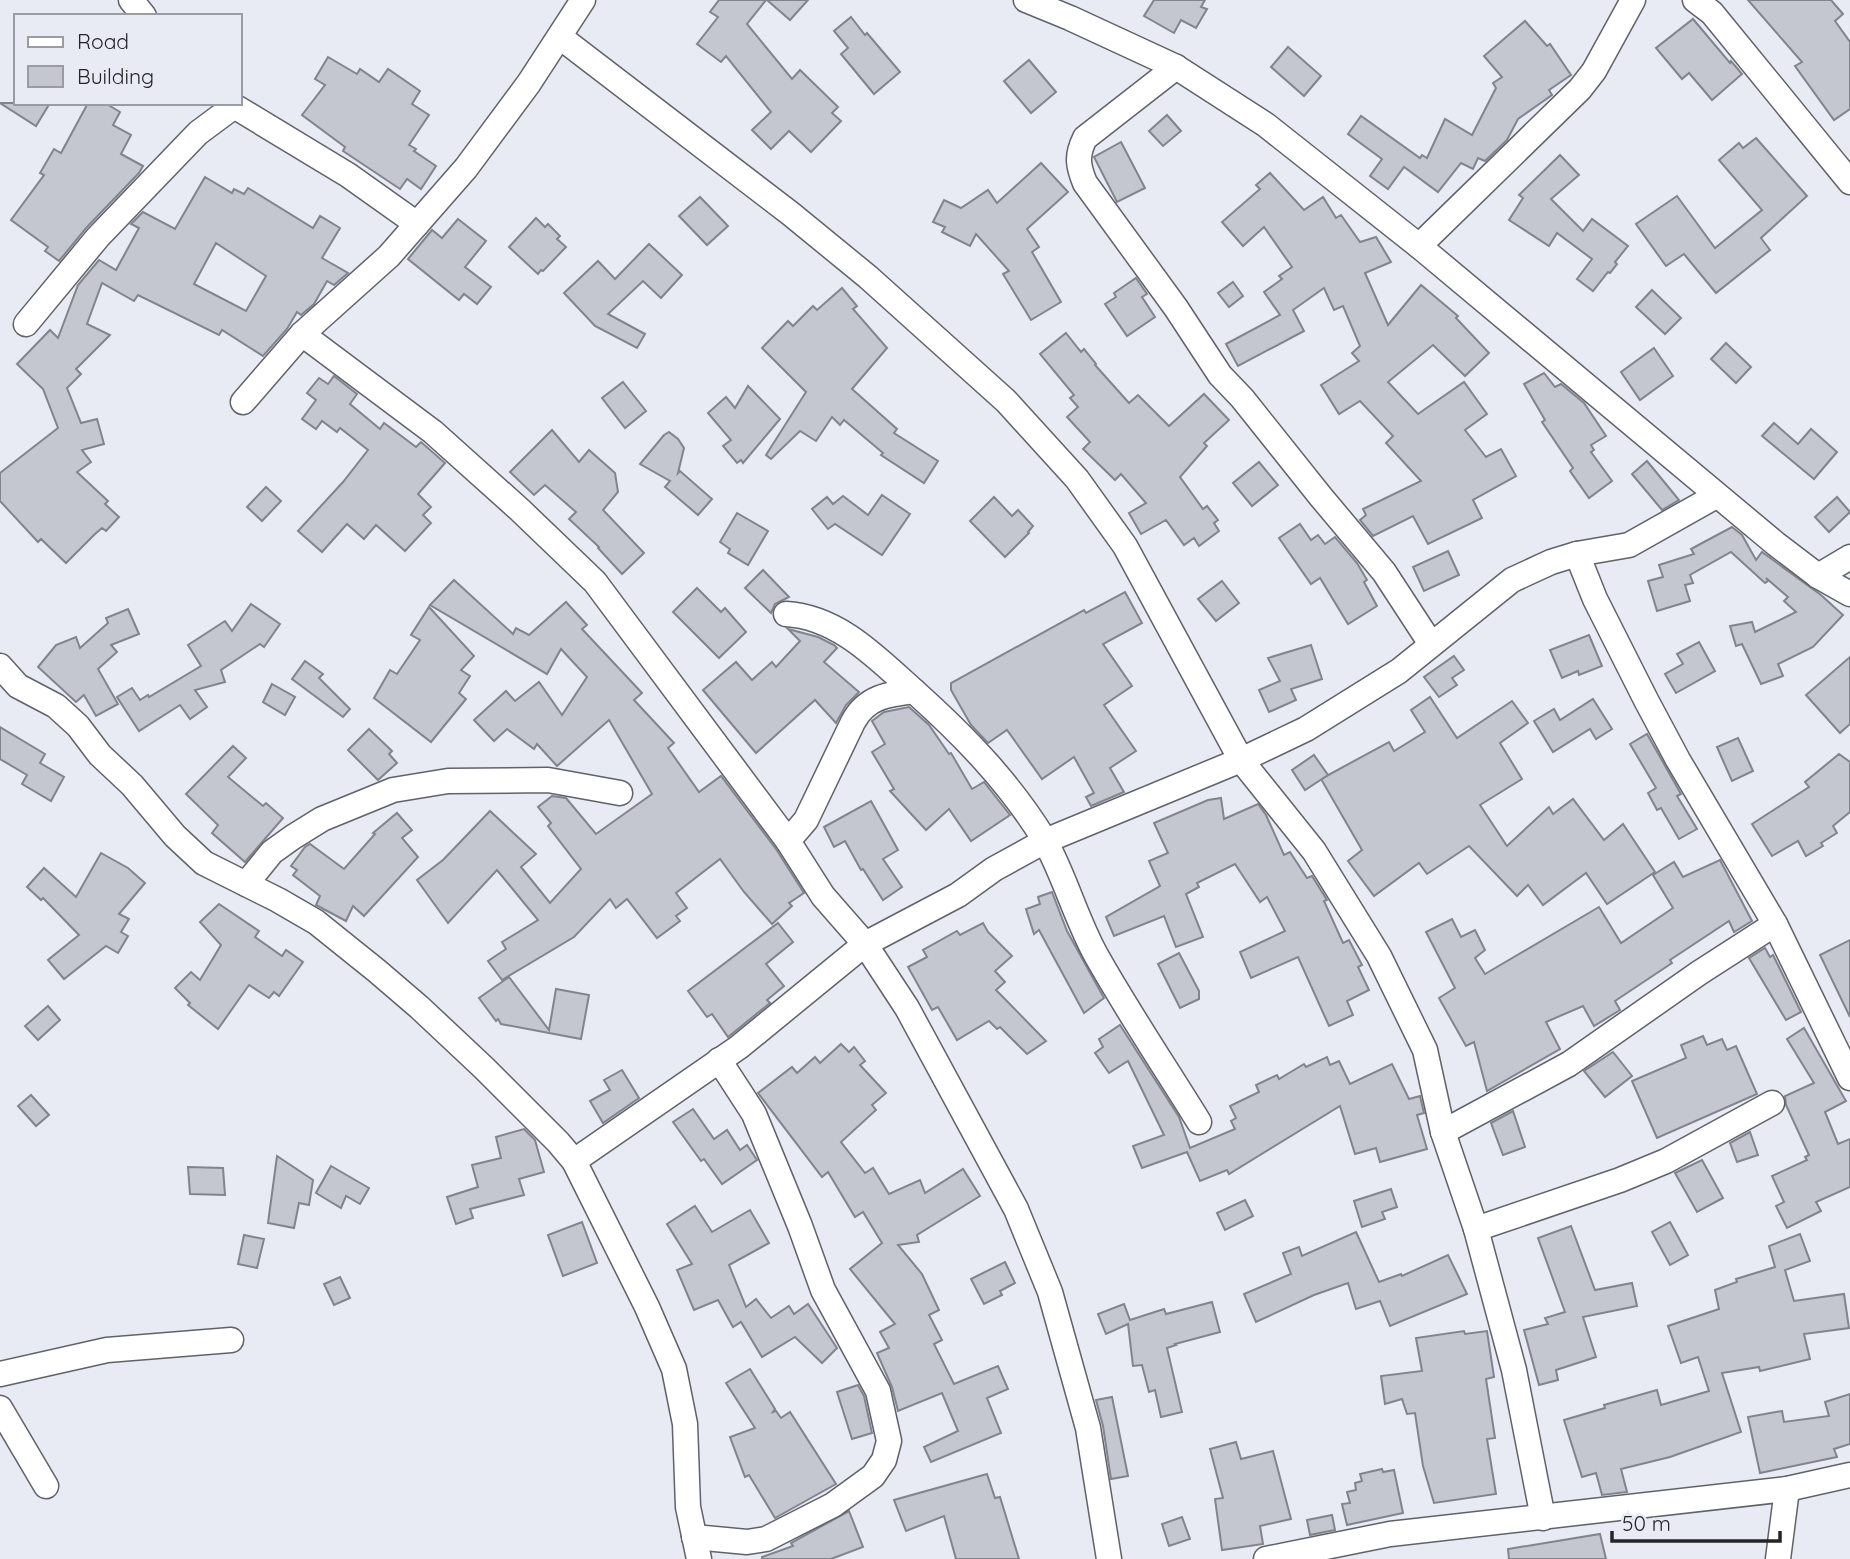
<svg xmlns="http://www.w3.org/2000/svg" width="1850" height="1559" viewBox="0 0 1850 1559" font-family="Quicksand,sans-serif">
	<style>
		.building { fill: #c4c6d0; stroke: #82848d; stroke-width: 2; fill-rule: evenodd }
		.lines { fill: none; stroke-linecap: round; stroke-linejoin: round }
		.minor-casing { stroke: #60626a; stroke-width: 27 }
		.minor { stroke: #fff; stroke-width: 24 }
	</style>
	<rect width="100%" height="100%" fill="#e8eaf4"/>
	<g class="building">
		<path d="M719,0H766L747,24L792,79L800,70L838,107L832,113L841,121L811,152L789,131L771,149L752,130L771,112L726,56L721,62L697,44L718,17L710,12Z"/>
		<path d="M767,0H808L790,20Z"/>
		<path d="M1154,0H1205L1201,7L1207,9L1196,28L1181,20L1174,33L1144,16Z"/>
		<path d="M1748,0H1831L1843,14L1835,21L1850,42V109L1834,120L1795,66L1802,62Z"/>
		<path d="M851,17L865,35L867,33L900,72L874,94L841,54L848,48L834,31Z"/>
		<path d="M1693,19L1730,63L1731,61L1742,74L1712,100L1689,73L1682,79L1656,48Z"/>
		<path d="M1525,21L1547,46L1550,44L1571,75L1549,90L1552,95L1518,119L1507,140L1485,161L1478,158L1473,169L1461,163L1438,192L1404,167L1388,189L1370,176L1382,159L1348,134L1361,116L1420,158L1422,155L1427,158L1445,119L1472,135L1496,88L1493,83L1502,77L1484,56Z"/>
		<path d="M1288,47L1321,76L1304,96L1271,67Z"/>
		<path d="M328,57L357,74L360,69L379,82L388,69L420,91L412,104L429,115L409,145L416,149L414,151L436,166L421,189L407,179L400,189L343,151L345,147L302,115L325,85L315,79Z"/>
		<path d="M1029,60L1056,92L1031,113L1004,81Z"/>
		<path d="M0,103H50L36,126Z"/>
		<path d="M88,103H105L120,112L113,125L131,135L121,154L143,166L139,173L87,227L59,261L45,251L48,247L11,220L44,175L40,173L54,149L61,153Z"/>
		<path d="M1167,115L1181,131L1163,146L1149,131Z"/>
		<path d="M1756,138L1807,196L1761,238L1770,250L1716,293L1684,254L1666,266L1636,224L1677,196L1715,248L1762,210L1719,160L1739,143L1743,148Z"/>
		<path d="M1121,142L1145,188L1117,202L1094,157Z"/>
		<path d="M1560,155L1579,175L1551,199L1583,231L1592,219L1628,246L1615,262L1617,264L1610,273L1608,272L1593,291L1577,279L1592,259L1557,233L1549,246L1509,220L1523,198L1519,195Z"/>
		<path d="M1041,163L1068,192L1027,229L1039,247L1032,252L1061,302L1031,320L1003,274L1009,271L976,234L970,246L942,232L945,227L933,222L944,200L961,208L988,190L997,203Z"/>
		<path d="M1270,173L1304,210L1323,197L1336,218L1341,215L1360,242L1376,237L1391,262L1365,273L1388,325L1421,285L1458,316L1456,318L1489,353L1465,376L1433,345L1388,382L1418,414L1464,382L1487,414L1465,430L1486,457L1501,449L1516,476L1473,500L1482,518L1428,544L1413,516L1373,536L1360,520L1366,515L1363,509L1421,481L1386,443L1393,436L1360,401L1339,414L1321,385L1359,361L1352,353L1360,346L1343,306L1334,310L1324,288L1293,310L1304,331L1238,366L1226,344L1280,315L1264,292L1282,279L1279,276L1292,267L1264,227L1243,246L1222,222L1260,189L1256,185Z"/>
		<path d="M205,177L232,193L234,189L244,194L248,188L313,228L320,216L340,228L322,258L348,273L334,285L327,281L314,304L301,315L297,312L287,329L263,356L222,330L219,335L138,295L134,301L102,283L87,324L110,335L76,369L81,374L67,388L81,423L97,419L104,444L82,450L91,462L77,472L108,501L105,504L119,517L106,531L102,528L95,534L66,563L41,539L38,542L0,501V473L58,428L43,389L17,364L50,330L58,338L78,285L99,260L116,270L139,228L131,224L143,212L175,229ZM216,243L266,276L246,311L194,284Z"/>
		<path d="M700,197L728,226L707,245L679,216Z"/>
		<path d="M536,218L545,227L548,224L560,236L557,239L566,247L543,271L541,270L538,274L509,247Z"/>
		<path d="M458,219L486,241L465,267L491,287L477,304L464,294L459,300L408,259L432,230L442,238Z"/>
		<path d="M649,244L682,275L661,298L643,281L608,314L645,334L637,348L595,326L564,293L598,261L615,279Z"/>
		<path d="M1136,278L1147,294L1142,297L1155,317L1127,336L1105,304L1116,297L1114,293Z"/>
		<path d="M1233,282L1243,296L1229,307L1218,293Z"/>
		<path d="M842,288L857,306L853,309L887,348L852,389L897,429L894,433L938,461L924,483L881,455L883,453L844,420L840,425L832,417L816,441L800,431L771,459L766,455L806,392L762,348L788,321L793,326L813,306L817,310Z"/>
		<path d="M1652,290L1681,318L1665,334L1636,307Z"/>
		<path d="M1066,333L1081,352L1084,349L1096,364L1095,365L1129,403L1138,395L1169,426L1204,394L1229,420L1204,443L1207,446L1180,477L1203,509L1207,506L1218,520L1214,523L1219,531L1199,546L1194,538L1184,545L1166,520L1141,534L1129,513L1146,503L1121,474L1115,480L1083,449L1090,442L1067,417L1078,407L1070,398L1074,395L1040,354Z"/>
		<path d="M1726,343L1751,367L1736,383L1711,359Z"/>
		<path d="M1654,348L1673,376L1640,400L1621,372Z"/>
		<path d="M1544,373L1555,387L1561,384L1584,403L1606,436L1591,445L1594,450L1591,452L1612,481L1589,498L1570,471L1573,468L1542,422L1545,420L1524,384Z"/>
		<path d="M334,376L357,394L350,404L380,429L384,423L416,447L421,442L445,463L418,494L431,507L423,515L431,523L405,551L376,525L364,539L347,524L322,552L298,531L343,482L368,450L340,428L337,432L322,421L316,429L302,419L316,400L307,393L319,378L328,384Z"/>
		<path d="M623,382L646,411L625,428L602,398Z"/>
		<path d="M748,386L780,419L743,463L741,460L737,463L723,446L731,440L708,413L726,397L735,408Z"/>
		<path d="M1774,423L1798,444L1811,429L1837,452L1814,479L1762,436Z"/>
		<path d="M552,430L579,462L589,450L615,473L618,492L603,510L644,553L622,574L598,548L599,547L569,519L576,512L545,485L534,495L510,472Z"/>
		<path d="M669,432L678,439L684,448L678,473L680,471L712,499L698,515L665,487L670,481L640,464L664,435Z"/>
		<path d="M1647,461L1679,500L1662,510L1632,474Z"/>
		<path d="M1259,462L1278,485L1252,506L1233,483Z"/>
		<path d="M266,487L281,501L262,521L247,507Z"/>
		<path d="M882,495L910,514L882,555L835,524L828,529L812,509L827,497L833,504L843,496L868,515Z"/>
		<path d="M994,497L1012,516L1018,510L1033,526L1028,532L1029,533L1005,557L970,521Z"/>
		<path d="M1837,497L1850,512L1829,532L1815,517Z"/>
		<path d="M737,513L768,531L748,565L728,553L730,549L720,542Z"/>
		<path d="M1300,524L1311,540L1318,535L1325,544L1335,537L1357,563L1367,580L1364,582L1377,606L1348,624L1320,578L1311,584L1279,538Z"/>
		<path d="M1732,527L1742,535L1756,560L1762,552L1821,595L1843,615L1813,647L1778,664L1783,676L1761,684L1742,644L1736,646L1730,626L1752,622L1755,632L1796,612L1784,601L1788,597L1766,578L1768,581L1765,583L1731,552L1690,575L1693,583L1685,585L1690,601L1657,611L1648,581L1663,577L1659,565L1694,554L1691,549Z"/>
		<path d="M1448,551L1459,575L1424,591L1413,567Z"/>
		<path d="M763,570L789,597L775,604L771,613L745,588Z"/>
		<path d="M454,580L513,634L516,628L529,635L566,602L587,625L582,629L642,693L634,700L674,743L668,748L699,792L721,776L776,849L804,893L789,903L792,906L772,924L744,892L720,859L676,893L687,908L676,916L680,921L657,938L627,899L616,908L610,899L574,937L502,980L488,961L506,949L502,942L538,920L497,870L448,923L417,880L443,860L490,811L536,854L521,867L550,903L581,869L548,826L551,823L538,807L552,796L566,798L596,834L652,794L609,720L557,766L537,744L534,749L507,729L494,741L474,720L506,691L515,701L539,682L562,715L587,677L561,649L547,674L430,605Z"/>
		<path d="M1222,581L1239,603L1216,621L1198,599Z"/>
		<path d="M697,588L721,612L725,608L746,632L719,658L673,612Z"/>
		<path d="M1125,592L1142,623L1103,644L1132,686L1104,705L1136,751L1110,768L1124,792L1091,806L1086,797L1094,793L1074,757L1042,779L1007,730L988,743L971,725L951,690V683L1084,610L1086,613Z"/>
		<path d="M251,604L280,624L264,647L260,644L221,670L225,682L195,690L207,707L190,719L180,705L139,731L117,697L132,688L140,700L148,695L149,697L201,666L188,645L225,621L232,631Z"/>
		<path d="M429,607L474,656L461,670L470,676L459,693L466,699L431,742L374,698L390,670L397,674L420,640L411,635Z"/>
		<path d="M128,609L139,634L111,645L117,652L98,669L118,704L96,716L84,695L76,702L38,667L56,645L76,637L80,648L108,623L106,618Z"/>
		<path d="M788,629L818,637L834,645L837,648L824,662L859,692L846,705L836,723L815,700L756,753L703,690L736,662L752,680L772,662L776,667L800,641Z"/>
		<path d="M1589,635L1602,666L1579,675L1578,671L1562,678L1550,650Z"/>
		<path d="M1699,642L1715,671L1676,693L1665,674L1683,664L1677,654Z"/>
		<path d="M1311,645L1322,679L1291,689L1296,700L1269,712L1259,690L1280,681L1268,658Z"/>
		<path d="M1454,656L1464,670L1452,678L1457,685L1439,697L1424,677Z"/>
		<path d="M1850,657V724L1840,733L1806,695Z"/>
		<path d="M305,661L323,674L319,678L350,709L343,717L292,679Z"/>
		<path d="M272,684L295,697L285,715L263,702Z"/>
		<path d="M1430,697L1457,738L1512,701L1528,723L1500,743L1522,779L1480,805L1507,846L1549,807L1553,814L1573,799L1604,840L1623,824L1655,872L1607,904L1586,873L1543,905L1528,885L1517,896L1469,846L1427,874L1419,863L1374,896L1348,861L1362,850L1321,779L1389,742L1394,751L1425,732L1411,710Z"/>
		<path d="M1593,699L1612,729L1596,739L1590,729L1553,752L1534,721L1554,709L1560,720Z"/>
		<path d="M909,707L929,725L949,754L951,753L972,789L984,782L1010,815L971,841L949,809L926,830L890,791L894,789L872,752L885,744L872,721L884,712Z"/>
		<path d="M0,727L45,754L40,763L64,777L51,801L22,784L27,775L0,759Z"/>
		<path d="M369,729L392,751L389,754L397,763L378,780L348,750Z"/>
		<path d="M1647,734L1681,794L1677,796L1697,829L1679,839L1661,808L1657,810L1648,793L1656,788L1630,744Z"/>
		<path d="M1738,738L1753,771L1732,781L1717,747Z"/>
		<path d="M233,746L246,758L228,777L263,806L266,803L283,818L245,862L212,833L218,825L186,794Z"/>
		<path d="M1839,754L1850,762V812L1833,826L1837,833L1821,843L1823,846L1806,856L1798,841L1772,856L1752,824L1809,787L1805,782Z"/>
		<path d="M1314,755L1328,775L1305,790L1292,770Z"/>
		<path d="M1221,798L1224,819L1258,804L1266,815L1284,855L1290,852L1307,878L1312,876L1327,900L1324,901L1343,943L1349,940L1362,965L1358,967L1369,990L1347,1001L1353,1015L1329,1026L1298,957L1251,978L1240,952L1285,931L1267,897L1260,902L1235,864L1197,883L1199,887L1186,894L1203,937L1176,947L1164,916L1114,936L1106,917L1160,886L1149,861L1168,853L1154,823L1208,800Z"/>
		<path d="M871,801L898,850L883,859L902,887L883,900L863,869L861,870L845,841L834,847L824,827Z"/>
		<path d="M397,813L412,830L402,838L418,857L364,916L353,906L346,921L316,905L320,896L293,875L297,870L291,866L305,847L310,844L344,869L375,834L373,833Z"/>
		<path d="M101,853L128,868L145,883L119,914L129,919L121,932L128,936L118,953L106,946L64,979L48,960L79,935L43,898L41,900L27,887L44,868L76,897Z"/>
		<path d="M1720,860L1752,921L1734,932L1729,921L1670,960L1672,963L1615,1001L1620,1010L1594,1026L1583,1006L1546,1022L1560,1049L1487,1091L1474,1042L1466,1046L1439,998L1455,988L1426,932L1452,919L1461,937L1475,930L1485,950L1475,958L1485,974L1599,907L1621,943L1673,908L1653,875L1674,862L1683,877Z"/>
		<path d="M1052,892L1067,931L1104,998L1084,1013L1039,930L1034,934L1026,909L1040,904L1038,897Z"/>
		<path d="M219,904L259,931L255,937L282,956L286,950L303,962L279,996L274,992L269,998L249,985L218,1029L188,1005L190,1003L175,988L191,972L200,980L221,945L200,922Z"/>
		<path d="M778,923L793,942L766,964L784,986L767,1000L770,1003L728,1037L712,1014L707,1017L688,991Z"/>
		<path d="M983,923L988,932L1012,956L995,971L1005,982L996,990L1046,1041L1027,1054L1000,1027L997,1029L989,1021L957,1040L938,1007L932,1010L908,967L927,957L923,950L957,931L960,935Z"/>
		<path d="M1850,940V1017L1820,955Z"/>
		<path d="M1765,948L1770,957L1773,955L1775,959L1801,1012L1786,1020L1749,958Z"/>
		<path d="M1179,953L1199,991V999L1180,1008L1158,964Z"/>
		<path d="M509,977L549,1030L556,989L589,995L581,1039L501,1024L498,1019L496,1021L479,998Z"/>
		<path d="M48,1006L60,1020L38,1040L25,1026Z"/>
		<path d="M1120,1025L1179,1117L1190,1148L1235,1129L1231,1121L1236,1118L1230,1106L1259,1092L1256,1085L1277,1075L1279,1079L1304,1064L1306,1067L1327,1057L1330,1065L1339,1061L1350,1084L1392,1064L1409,1099L1420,1096L1424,1113L1417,1115L1427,1149L1380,1162L1376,1148L1355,1154L1340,1106L1229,1174L1227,1170L1200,1181L1187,1152L1142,1168L1133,1146L1164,1135L1128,1061L1109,1073L1095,1053L1103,1047L1099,1039Z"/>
		<path d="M1804,1028L1846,1101L1825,1112L1838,1144L1850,1139V1187L1816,1202L1821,1211L1787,1228L1776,1206L1784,1202L1772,1176L1807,1160L1805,1157L1809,1155L1786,1105L1785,1096L1814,1083L1787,1039Z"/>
		<path d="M1703,1036L1707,1045L1722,1039L1727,1050L1736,1046L1757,1094L1657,1138L1632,1081L1686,1058L1681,1045Z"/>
		<path d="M841,1044L849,1052L854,1047L865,1061L860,1065L886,1093L872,1105L876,1110L841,1142L865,1173L873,1168L889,1194L920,1180L925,1193L963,1169L980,1196L917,1235L919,1242L898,1245L922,1274L939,1310L929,1315L942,1340L934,1344L954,1384L998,1366L1008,1389L987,1398L1001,1433L931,1462L924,1447L958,1431L942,1393L898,1411L892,1387L877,1353L889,1348L880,1332L895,1324L850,1269L882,1243L863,1212L855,1217L828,1172L822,1177L758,1093L792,1067L797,1073L815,1057L820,1063Z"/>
		<path d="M1613,1052L1632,1076L1605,1097L1584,1071Z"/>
		<path d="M622,1070L639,1098L603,1123L590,1101L610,1090L604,1080Z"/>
		<path d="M31,1095L49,1115L36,1126L18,1106Z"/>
		<path d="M693,1109L714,1139L727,1130L740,1150L747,1145L757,1160L722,1184L704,1159L701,1161L673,1122Z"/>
		<path d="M1513,1111L1525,1147L1503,1155L1491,1123Z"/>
		<path d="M524,1129L535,1140L544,1172L519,1179L524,1195L470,1209L473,1218L456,1224L447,1197L478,1187L472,1165L501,1158L496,1137Z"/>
		<path d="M1750,1132L1758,1155L1737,1162L1730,1143Z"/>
		<path d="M277,1156L313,1180L309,1205L299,1203L294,1228L268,1223Z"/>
		<path d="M1702,1160L1723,1198L1697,1212L1675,1173Z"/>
		<path d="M331,1166L369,1188L360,1204L346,1196L341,1208L316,1193Z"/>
		<path d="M188,1167L223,1168L225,1195L190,1194Z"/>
		<path d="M1391,1189L1397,1207L1382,1212L1385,1219L1362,1227L1354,1201Z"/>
		<path d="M1245,1200L1253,1216L1225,1230L1217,1213Z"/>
		<path d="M695,1206L712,1232L750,1210L769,1243L729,1265L746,1307L756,1299L771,1318L789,1306L794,1314L808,1304L837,1348L822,1363L795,1337L762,1357L741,1322L733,1327L718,1300L694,1310L677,1270L692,1264L667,1224Z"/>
		<path d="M582,1222L597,1263L563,1276L548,1235Z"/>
		<path d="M1670,1222L1688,1255L1670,1265L1652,1232Z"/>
		<path d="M1571,1226L1595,1290L1632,1283L1637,1306L1583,1317L1596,1357L1556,1370L1558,1380L1539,1385L1524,1330L1548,1324L1545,1318L1565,1312L1538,1238Z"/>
		<path d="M1356,1232L1379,1282L1401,1274L1402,1276L1448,1255L1467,1294L1390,1326L1380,1301L1356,1309L1348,1283L1314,1295L1256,1322L1244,1294L1291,1274L1283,1253L1299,1247L1302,1256Z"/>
		<path d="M1800,1234L1810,1261L1785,1270L1794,1301L1844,1294L1849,1328L1804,1334L1810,1359L1760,1371L1759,1367L1722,1373L1741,1432L1670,1457L1621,1469L1627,1492L1602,1495L1596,1473L1582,1477L1564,1420L1605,1408L1604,1405L1657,1390L1661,1405L1709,1391L1698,1357L1681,1363L1668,1326L1719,1309L1715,1290L1737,1282L1736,1279L1775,1267L1769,1246Z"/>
		<path d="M244,1235L264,1239L257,1268L238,1264Z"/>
		<path d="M1005,1262L1015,1283L1000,1291L1002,1295L984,1304L971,1279Z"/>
		<path d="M340,1277L350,1298L334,1305L324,1284Z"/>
		<path d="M1212,1302L1220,1332L1175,1344L1176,1345L1167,1348L1182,1412L1161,1417L1155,1390L1149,1392L1142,1365L1133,1366L1128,1324L1106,1334L1098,1314L1124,1304L1130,1320L1164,1309L1166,1314Z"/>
		<path d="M1464,1331L1465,1334L1487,1331L1494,1377L1486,1379L1495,1438L1487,1439L1496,1494L1434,1503L1423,1466L1415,1413L1407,1414L1402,1399L1385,1404L1381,1376L1422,1371L1416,1338Z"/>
		<path d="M750,1369L775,1409L773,1412L776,1411L781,1418L790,1412L836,1484L775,1518L749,1475L745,1477L730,1437L755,1428L726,1383Z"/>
		<path d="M858,1385L864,1396L872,1433L852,1439L837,1392Z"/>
		<path d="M1850,1394V1444L1834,1449L1837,1457L1760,1473L1748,1417L1782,1411L1784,1422L1829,1416L1825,1402Z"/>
		<path d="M1112,1397L1128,1476L1111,1479L1103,1426L1096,1400Z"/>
		<path d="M1236,1442L1241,1459L1273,1451L1291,1519L1260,1526L1263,1544L1222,1550L1215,1499L1223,1498L1210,1449Z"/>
		<path d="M1382,1469L1383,1472L1394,1470L1403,1513L1347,1525L1342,1504L1350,1503L1347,1492L1356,1490L1355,1483L1362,1481L1360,1474Z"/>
		<path d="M987,1474L995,1498L1000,1497L1019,1559H956L944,1516L906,1531L894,1500Z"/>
		<path d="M849,1511L863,1547L831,1559H762V1557L793,1546L791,1543Z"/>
		<path d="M1332,1515L1335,1530L1310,1535L1307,1520Z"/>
		<path d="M1182,1517L1190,1539L1169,1546L1162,1524Z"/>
		<path d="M1600,1534L1606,1559H1509L1508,1549Z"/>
	</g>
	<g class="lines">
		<defs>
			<g id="minor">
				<path d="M131,0L144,16"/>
				<path d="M1026,0L1070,18L1176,67L1266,125L1419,246L1776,544L1818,576L1850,594"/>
				<path d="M1695,0L1712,13L1850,182"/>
				<path d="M560,37L791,214L868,277L1006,401L1077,479L1125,546L1241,760L1314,851L1379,956L1425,1050L1443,1132L1476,1229L1514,1370L1543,1518"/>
				<path d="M1176,67L1085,138C1076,156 1078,166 1085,183L1176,308L1220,375L1242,398L1321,497L1384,572L1431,644"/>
				<path d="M229,103L348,175L417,224"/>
				<path d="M1419,246L1580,89L1594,71L1633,0"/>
				<path d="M26,324L98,237L198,133L233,107"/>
				<path d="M302,334L433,432L520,510L595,582L788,841L823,896L865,944L907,1008L1016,1209L1050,1292L1088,1428L1109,1559"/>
				<path d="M243,402L302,334L389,256L466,168L529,83L583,0"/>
				<path d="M1577,554L1595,599L1646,700L1678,760L1775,924L1850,1078"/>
				<path d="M1818,576L1850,557"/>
				<path d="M786,614C839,617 878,659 915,692C964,736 1009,782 1044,839C1064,874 1076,919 1096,955C1128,1012 1165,1067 1199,1122"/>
				<path d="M0,666L18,686L56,706L78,726L100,755L132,785L175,836L204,863L278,900L316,922L377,971L419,1007L484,1068L558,1142L574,1161L647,1307L674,1369L685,1424L688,1507L699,1559"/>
				<path d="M788,841L806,820L853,722C866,697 888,694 914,691"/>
				<path d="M246,884L272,852L293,837L322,819L393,790L448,781L548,780L620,793"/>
				<path d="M1443,1132L1569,1064L1699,973L1775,924"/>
				<path d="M574,1161L739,1047L865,944L958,895L994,869L1045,841L1241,760L1306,729L1399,671L1512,580L1551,562L1577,554L1629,545L1716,496"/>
				<path d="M1476,1229L1620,1180L1666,1161L1772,1103"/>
				<path d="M0,1374L107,1350L231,1340"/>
				<path d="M0,1408L46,1486"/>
				<path d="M694,1537L747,1542L766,1539L833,1505L873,1476L884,1460L889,1441L878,1391L823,1290L800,1226L754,1114L719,1060"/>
				<path d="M1266,1559L1390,1534L1787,1489L1850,1475"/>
				<path d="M1778,1559L1787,1489"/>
			</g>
		</defs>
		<use href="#minor" class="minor-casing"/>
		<use href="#minor" class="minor"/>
	</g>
	<rect x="14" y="14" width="228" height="91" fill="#e8eaf4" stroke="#9a9ba3" stroke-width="2"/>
	<rect x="28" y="37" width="35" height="10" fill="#ffffff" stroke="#9a9ba3" stroke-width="2"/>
	<text x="77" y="49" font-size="21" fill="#252529">Road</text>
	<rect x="28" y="66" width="35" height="21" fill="#c4c6d0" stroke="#9a9ba3" stroke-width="2"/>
	<text x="77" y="84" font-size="21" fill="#252529">Building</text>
	<path d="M1612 1531v10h168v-10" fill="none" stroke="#252529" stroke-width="3.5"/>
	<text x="1622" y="1531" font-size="21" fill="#252529" stroke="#e8eaf4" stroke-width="5" paint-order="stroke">50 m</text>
</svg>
